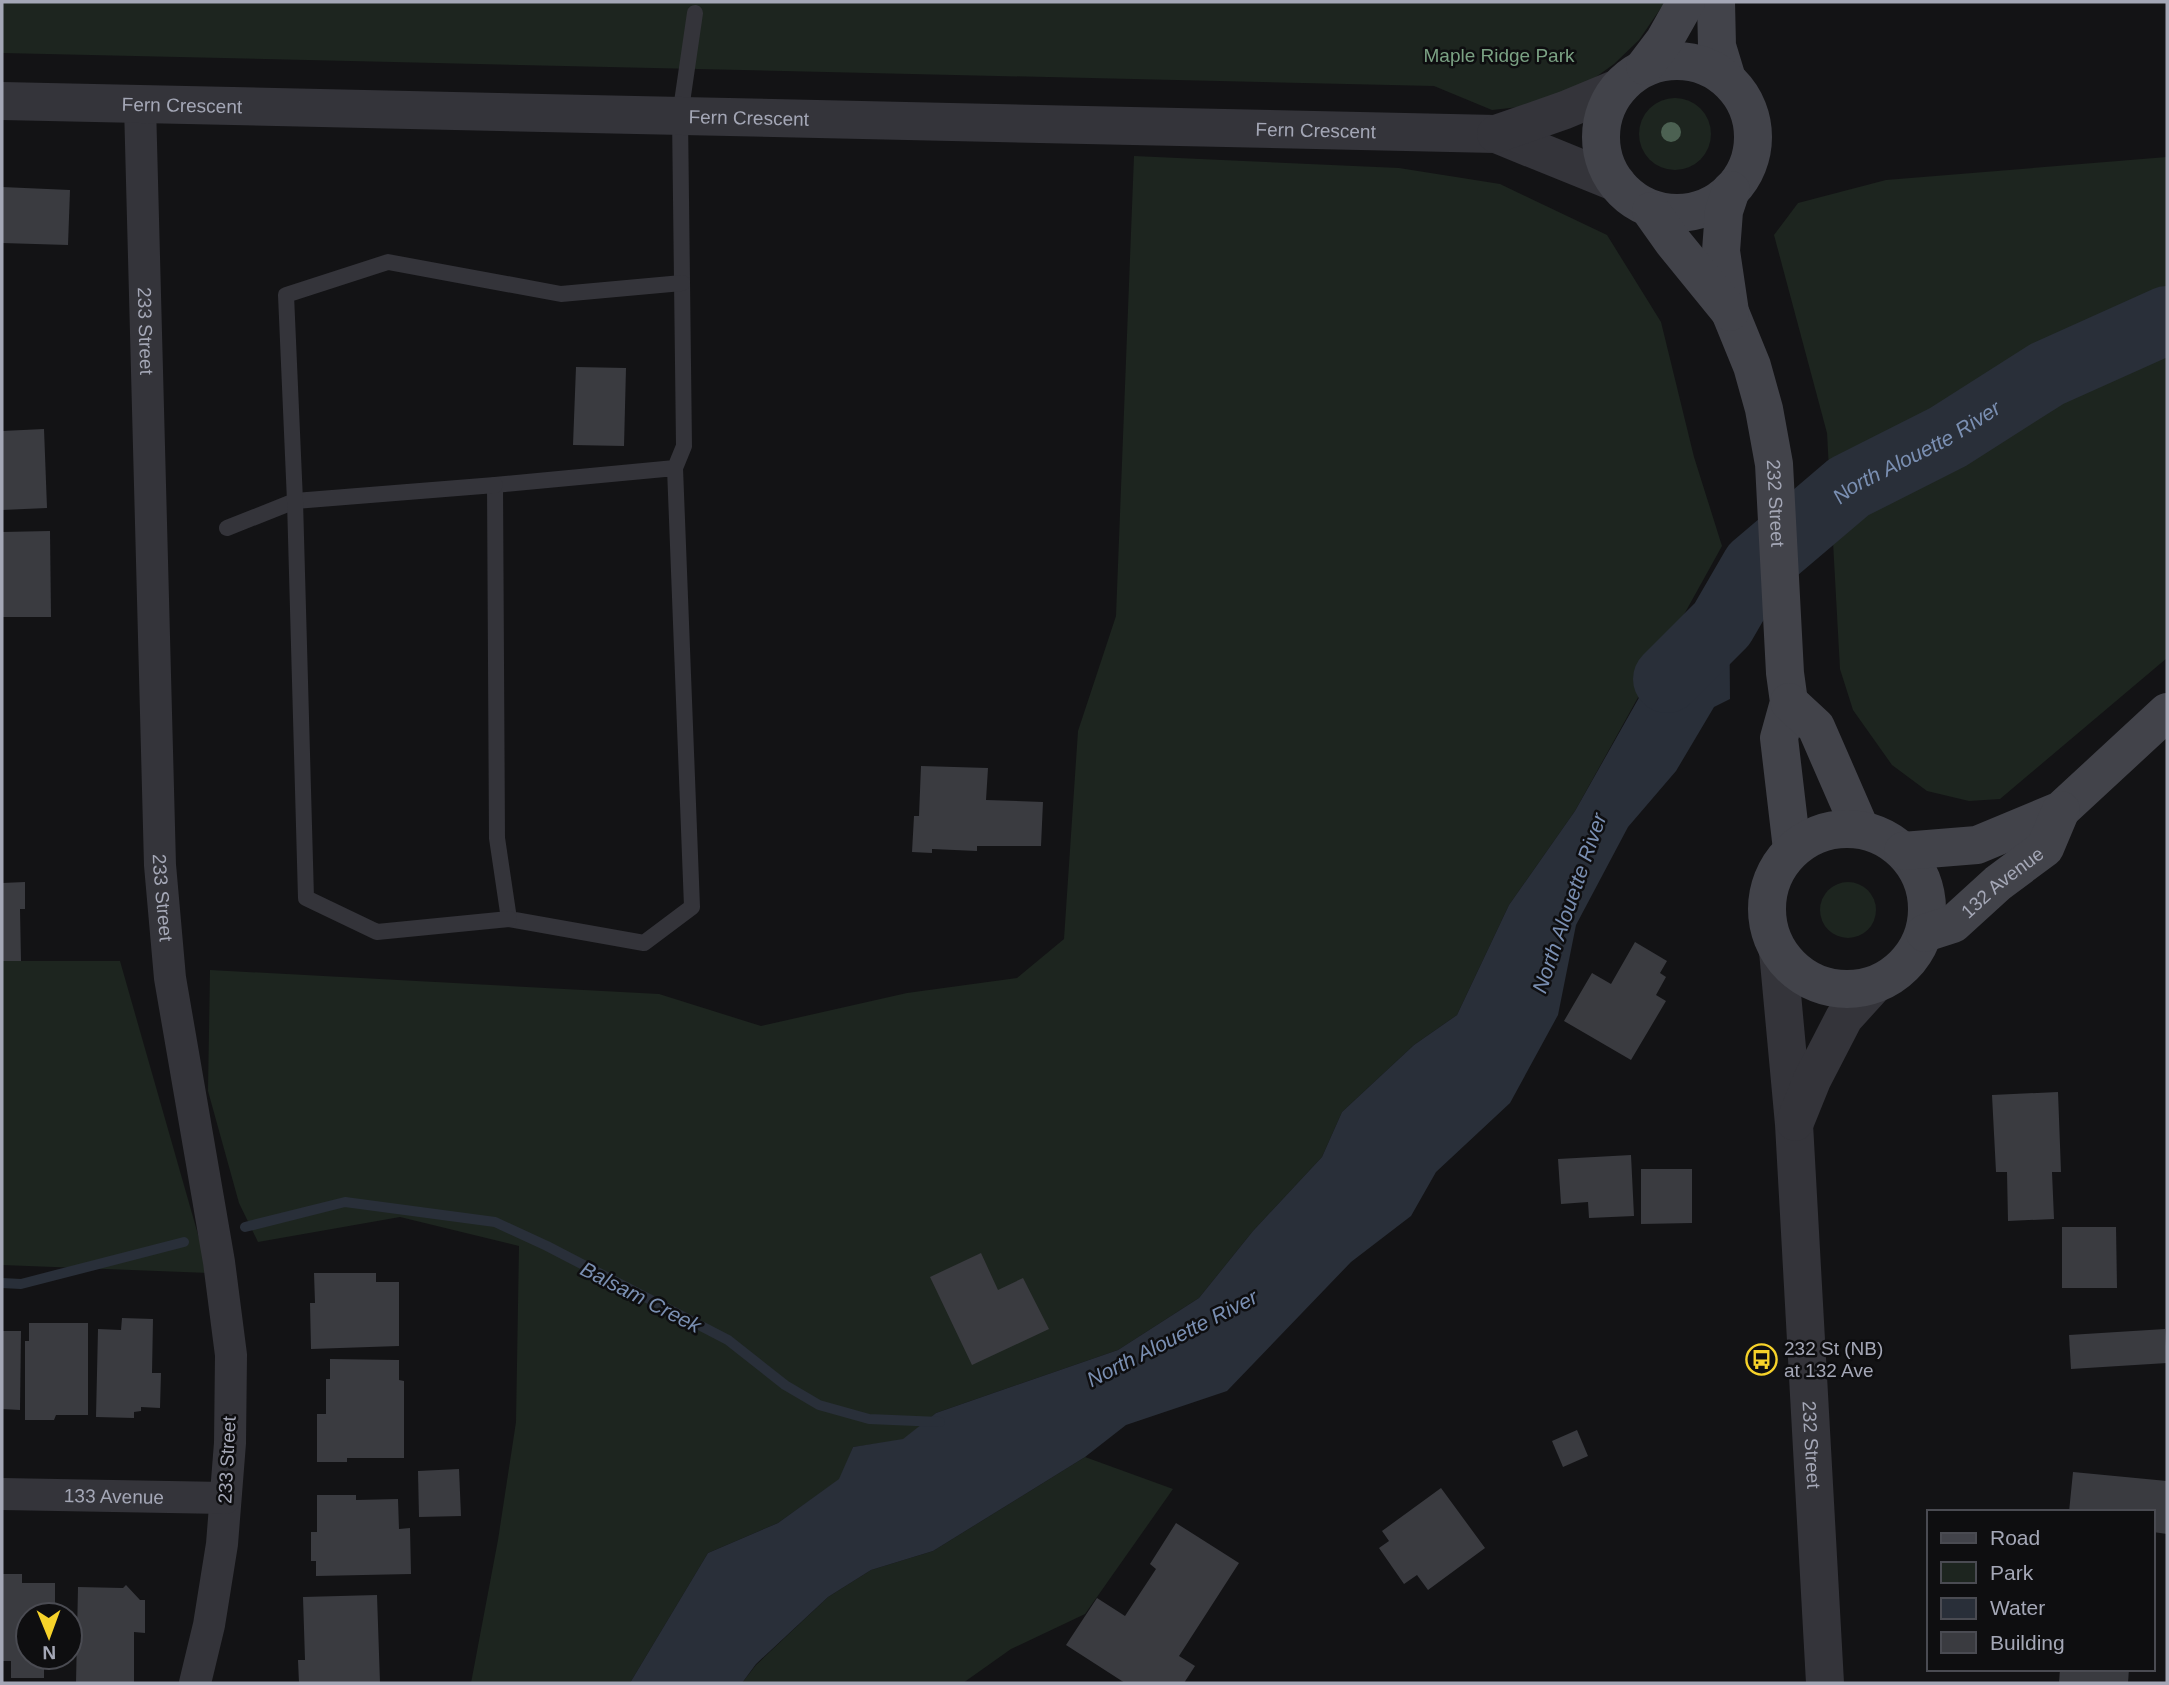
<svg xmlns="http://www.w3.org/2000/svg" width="2169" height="1685" viewBox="0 0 2169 1685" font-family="Arial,sans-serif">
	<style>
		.green { fill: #1d251f }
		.water { fill: #292f39 }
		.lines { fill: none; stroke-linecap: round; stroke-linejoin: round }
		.stream { stroke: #292f39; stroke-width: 10 }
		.river { stroke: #292f39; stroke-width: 68 }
		.building { fill: #3a3b40 }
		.service { stroke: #34343a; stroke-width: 16 }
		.minor { stroke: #34343a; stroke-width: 32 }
		.tertiary { stroke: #34343a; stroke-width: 38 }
		.secondary { stroke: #42434a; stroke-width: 38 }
		.tree { fill: #4c6152 }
		.labels { text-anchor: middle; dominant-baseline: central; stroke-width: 5; stroke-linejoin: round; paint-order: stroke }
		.park-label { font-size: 19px; fill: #7aa183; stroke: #0e0e10 }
		.street-label { font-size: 19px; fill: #a4a7b6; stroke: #0e0e10 }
		.poi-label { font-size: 19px; fill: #a4a7b6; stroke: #0e0e10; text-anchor: start }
		.water-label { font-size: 21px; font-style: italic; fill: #7a8fb2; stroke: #0e0e10 }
	</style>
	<rect width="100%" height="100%" fill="#131315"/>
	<g class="green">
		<path d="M2,2H1665L1639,40L1614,64L1593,79L1529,106L1492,110L1434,86L2,53Z"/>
		<circle cx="1675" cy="134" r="36"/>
		<path d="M1134,156L1399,168L1500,184L1607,235L1661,322L1694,457L1722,546L1575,811L1509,905L1457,1015L1414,1045L1342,1112L1322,1157L1253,1231L1199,1298L1118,1350L936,1413L903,1440L853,1447L840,1479L778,1523L708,1553L630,1683H471L498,1540L516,1422L519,1246L400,1217L258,1242L239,1203L208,1091L210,970L659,994L761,1026L907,993L1017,978L1064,939L1078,731L1116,616Z"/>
		<path d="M2167,157V658L2000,799L1969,801L1927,791L1892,765L1853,710L1840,669L1827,433L1774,235L1798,203L1886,180Z"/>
		<circle cx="1848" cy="910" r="28"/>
		<path d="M2,961H120L209,1273L2,1265Z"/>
		<path d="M1085,1457L1173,1489L1085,1614L1011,1649L963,1683H742L756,1665L828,1597L871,1570L933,1551Z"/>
	</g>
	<path class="water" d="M1729,595L1730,699L1714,707L1676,771L1628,827L1576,925L1558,1015L1510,1103L1436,1172L1411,1216L1351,1262L1227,1391L1126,1425L1085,1457L933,1551L871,1570L828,1597L756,1664L742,1683H630L708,1553L778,1523L839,1479L853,1447L903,1439L936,1413L1118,1350L1199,1298L1253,1231L1322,1157L1342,1112L1414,1045L1457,1015L1509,905L1575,811L1688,611Z"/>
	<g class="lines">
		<g class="stream">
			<path d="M245,1227L345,1202L495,1222L547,1246L728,1340L785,1385L819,1405L869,1419L940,1422"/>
			<path d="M2,1283L21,1284L184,1242"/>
		</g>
		<path class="river" id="s1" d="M1667,679L1722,624L1755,567L1849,487L1948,437L2047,374L2167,320"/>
	</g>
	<g class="building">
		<path d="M2,187L70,190L68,245L2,243Z"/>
		<path d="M576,367L626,368L624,446L573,445Z"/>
		<path d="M44,429L47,508L2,510V431Z"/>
		<path d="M50,531L51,617H2V532Z"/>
		<path d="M921,766L988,768L986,800L1043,802L1041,846H977V851L932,849V853L912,852L914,816H919Z"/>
		<path d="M25,882V909H20L21,961H2V883Z"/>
		<path d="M1635,942L1667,961L1660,973L1666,977L1656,995L1666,1001L1631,1060L1564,1021L1592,973L1611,984Z"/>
		<path d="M2058,1092L2061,1172H2052L2054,1219L2008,1221L2007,1172H1996L1992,1095Z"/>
		<path d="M1631,1155L1634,1216L1589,1218L1588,1202L1561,1204L1558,1159Z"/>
		<path d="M1641,1169H1692V1223L1641,1224Z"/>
		<path d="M2062,1227H2116L2117,1288H2062Z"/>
		<path d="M981,1253L998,1290L1023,1278L1049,1329L972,1365L930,1277Z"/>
		<path d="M314,1273H376V1282H399V1346L311,1349L310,1303H315Z"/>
		<path d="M122,1318L153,1319L152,1373H161L160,1408L141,1407V1411L134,1412V1418L96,1417L98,1329L121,1330Z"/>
		<path d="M29,1323H88V1415H56L54,1420H25V1341H29Z"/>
		<path d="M2165,1329L2167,1363L2071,1369L2069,1335Z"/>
		<path d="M2,1331H21L20,1410L2,1409Z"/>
		<path d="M330,1359L399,1360V1380L404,1381V1458H347V1462H317V1414H326V1379H330Z"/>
		<path d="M1577,1430L1588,1456L1563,1467L1552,1441Z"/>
		<path d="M459,1469L461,1516L419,1517L418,1471Z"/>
		<path d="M2073,1472L2167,1481V1534L2153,1532V1512H2069Z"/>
		<path d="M1441,1488L1485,1548L1428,1590L1417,1575L1404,1584L1379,1548L1389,1541L1382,1531Z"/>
		<path d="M317,1495H356V1500L398,1499L399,1529L410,1528L411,1574L316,1576V1561H311V1532H317Z"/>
		<path d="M1176,1523L1239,1563L1179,1656L1195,1666L1184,1683H1125L1066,1645L1097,1598L1125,1616L1156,1569L1150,1564Z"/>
		<path d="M2,1574H22V1583H55V1615H28V1657H55V1662H44V1678H11V1661H2Z"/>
		<path d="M126,1585L140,1600H145V1633L134,1632V1683H76L78,1587L123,1588Z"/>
		<path d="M377,1595L380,1683H299L298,1660H305L303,1597Z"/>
		<path d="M2060,1669H2129L2128,1683H2059Z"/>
	</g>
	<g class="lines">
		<g class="service">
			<path d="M675,468L495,485L497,838L509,919L644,943L692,907L675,468L684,446L680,116L695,13"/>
			<path d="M227,528L295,501L495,485"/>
			<path d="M509,919L377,932L306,898L295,501L286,295L388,262L561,294L682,283"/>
		</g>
		<g class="minor">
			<path id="s2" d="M140,105L160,865L170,978L219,1262L231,1355L230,1443L222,1544L209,1625L195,1683"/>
			<path id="s3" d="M2,1494L225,1498"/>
		</g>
		<g class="tertiary">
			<path id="s4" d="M2,101L1496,134L1617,183"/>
			<path d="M1496,134L1565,110L1618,88"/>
			<path id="s5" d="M1778,951L1794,1124L1825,1683"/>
			<path d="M1795,1122L1812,1080L1844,1018L1873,986"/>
		</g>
		<g class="secondary">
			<path d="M1716,2L1717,46L1727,79"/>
			<circle cx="1677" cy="137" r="76"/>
			<path d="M1645,66L1664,41L1686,2"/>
			<path id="s6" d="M1731,190L1724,211L1721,251L1730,312L1752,366L1764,409L1774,464L1785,673L1789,702L1779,738L1792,849"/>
			<path d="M1651,211L1673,242L1730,312"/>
			<path d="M1789,702L1816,727L1860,828"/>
			<circle cx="1847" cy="909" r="80"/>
			<path d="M1903,851L1977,845L2061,810L2167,712"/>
			<path id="s7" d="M1925,933L1953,924L1998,883L2045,848L2061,810"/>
		</g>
	</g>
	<circle class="tree" cx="1671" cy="132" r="10"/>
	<defs>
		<symbol id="bus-ring" viewBox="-11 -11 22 22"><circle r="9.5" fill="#0e0e10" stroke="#f6d22a" stroke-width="1.5"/><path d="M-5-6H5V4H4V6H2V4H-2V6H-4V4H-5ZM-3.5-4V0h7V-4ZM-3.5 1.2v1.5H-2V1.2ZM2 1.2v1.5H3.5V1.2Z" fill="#f6d22a"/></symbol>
	</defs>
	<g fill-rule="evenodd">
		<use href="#bus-ring" x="1744" y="1342" width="35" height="35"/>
	</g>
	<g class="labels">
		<g class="park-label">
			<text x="1499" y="55">Maple Ridge Park</text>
		</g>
		<g class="street-label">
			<text stroke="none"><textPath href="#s4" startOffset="180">Fern Crescent</textPath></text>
			<text stroke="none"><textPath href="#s4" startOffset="747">Fern Crescent</textPath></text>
			<text stroke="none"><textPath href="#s4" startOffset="1314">Fern Crescent</textPath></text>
			<text stroke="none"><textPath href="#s2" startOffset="226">233 Street</textPath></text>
			<text stroke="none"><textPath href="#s6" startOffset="322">232 Street</textPath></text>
			<text stroke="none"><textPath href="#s7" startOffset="94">132 Avenue</textPath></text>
			<text stroke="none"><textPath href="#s2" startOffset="793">233 Street</textPath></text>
			<text stroke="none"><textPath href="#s5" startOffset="495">232 Street</textPath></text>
			<text transform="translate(227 1460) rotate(-87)">233 Street</text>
			<text stroke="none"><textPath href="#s3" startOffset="112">133 Avenue</textPath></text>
		</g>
		<g class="poi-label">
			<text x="1784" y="1348">232 St (NB)<tspan x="1784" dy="22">at 132 Ave</tspan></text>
		</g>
		<g class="water-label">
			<text stroke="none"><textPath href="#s1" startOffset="343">North Alouette River</textPath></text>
			<text transform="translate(1569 903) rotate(-71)">North Alouette River</text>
			<text transform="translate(641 1297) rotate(27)">Balsam Creek</text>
			<text transform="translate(1172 1338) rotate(-27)">North Alouette River</text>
		</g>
	</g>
	<rect width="2169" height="1685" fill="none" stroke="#a4a7b6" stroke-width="7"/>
	<rect x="1927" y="1510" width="228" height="161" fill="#0e0e10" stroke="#4a4b52" stroke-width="2"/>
	<rect x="1941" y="1533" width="35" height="10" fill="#42434a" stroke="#4a4b52" stroke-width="2"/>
	<text x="1990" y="1545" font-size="21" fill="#a4a7b6">Road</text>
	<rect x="1941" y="1562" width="35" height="21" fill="#1d251f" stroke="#4a4b52" stroke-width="2"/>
	<text x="1990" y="1580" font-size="21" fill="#a4a7b6">Park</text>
	<rect x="1941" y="1598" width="35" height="21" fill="#292f39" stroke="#4a4b52" stroke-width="2"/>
	<text x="1990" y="1615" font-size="21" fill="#a4a7b6">Water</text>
	<rect x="1941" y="1632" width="35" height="21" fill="#3a3b40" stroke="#4a4b52" stroke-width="2"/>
	<text x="1990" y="1650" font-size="21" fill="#a4a7b6">Building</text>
	<g transform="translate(49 1636) rotate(179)"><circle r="33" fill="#0e0e10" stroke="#4a4b52" stroke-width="2"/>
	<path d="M0-5L12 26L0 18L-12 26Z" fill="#f6d22a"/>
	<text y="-10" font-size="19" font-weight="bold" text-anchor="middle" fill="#a4a7b6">N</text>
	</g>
</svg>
